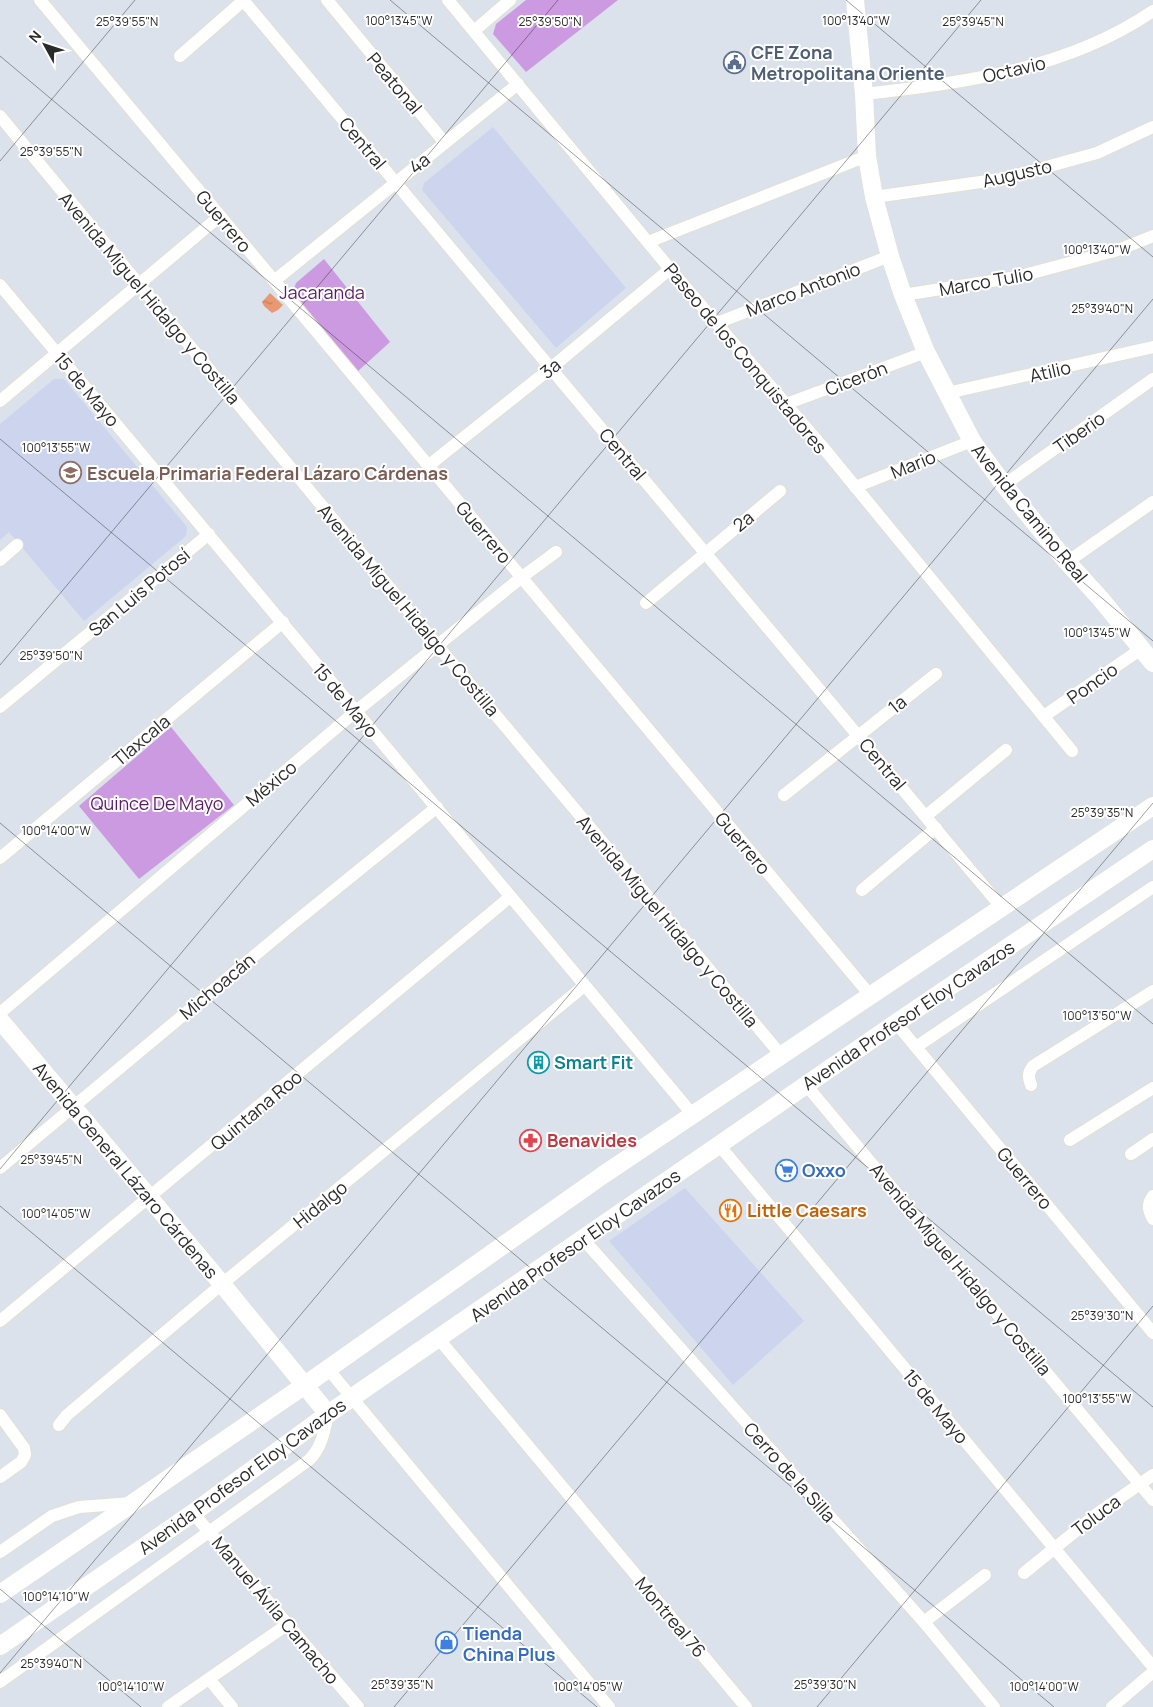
<svg xmlns="http://www.w3.org/2000/svg" width="1153" height="1707" viewBox="0 0 1153 1707" font-family="Manrope,sans-serif">
	<style>
		.education { fill: #ccd5ed }
		.grass { fill: #cc9ae0 }
		.water { fill: url(#water-ripples) }
		.lines { fill: none; stroke-linecap: round; stroke-linejoin: round }
		.street-casing { stroke: #e2e0d1; stroke-width: 14 }
		.secondary-casing { stroke: #e2e0d1; stroke-width: 19 }
		.street { stroke: #fff; stroke-width: 12 }
		.secondary { stroke: #fff; stroke-width: 18 }
		.ticks { fill: none; stroke: #2a2a2a; stroke-width: 1; stroke-opacity: 0.45 }
		.labels { text-anchor: middle; dominant-baseline: central; stroke-width: 4; stroke-linejoin: round; paint-order: stroke }
		.service-label { font-size: 18px; font-weight: bold; fill: #4e5e75; stroke: #fff; text-anchor: start }
		.street-label { font-size: 18px; fill: #2a2a2a; stroke: #fff }
		.park-label { font-size: 18px; fill: #591c64; stroke: #fff }
		.education-label { font-size: 18px; font-weight: bold; fill: #785e54; stroke: #fff; text-anchor: start }
		.culture-label { font-size: 18px; font-weight: bold; fill: #0d838f; stroke: #fff; text-anchor: start }
		.health-label { font-size: 18px; font-weight: bold; fill: #be3a42; stroke: #fff; text-anchor: start }
		.shop-label { font-size: 18px; font-weight: bold; fill: #366cbe; stroke: #fff; text-anchor: start }
		.food-label { font-size: 18px; font-weight: bold; fill: #c56008; stroke: #fff; text-anchor: start }
		.ticks-label { font-size: 12px; text-anchor: middle; fill: #2a2a2a; stroke: #fff; stroke-width: 4; stroke-linejoin: round; paint-order: stroke }
	</style>
	<defs>
		<pattern id="water-ripples" width="26" height="14" patternUnits="userSpaceOnUse" patternTransform="scale(1.25)"><rect width="26" height="14" fill="#ea9872"/><path d="M2 4q2-2 4 0t4 0M15 11q2-2 4 0t4 0" fill="none" stroke="#be7c5e"/></pattern>
	</defs>
	<rect width="100%" height="100%" fill="#dce2eb"/>
	<g class="education">
		<path d="M493,127L626,288L556,348L422,190L424,183Z"/>
		<path d="M54,379H64L187,527L186,536L84,621L9,532L0,540V424Z"/>
		<path d="M685,1188L804,1321L733,1385L609,1241Z"/>
	</g>
	<g class="grass">
		<path d="M526,0H618L526,72L493,34L496,24Z"/>
		<path d="M324,259L390,342L357,372L293,292L296,283Z"/>
		<path d="M171,727L234,805L139,879L79,806Z"/>
	</g>
	<path class="water" d="M270,293L283,305L278,310L272,313L264,306L262,302Z"/>
	<g class="lines">
		<defs>
			<g id="street">
				<path d="M40,0L870,995"/>
				<path d="M243,0L1002,908"/>
				<path d="M327,0L445,143"/>
				<path d="M448,0L670,269L826,451L1072,751"/>
				<path d="M474,31L510,0"/>
				<path d="M180,56L244,0"/>
				<path d="M864,94C964,83 1068,69 1153,11"/>
				<path d="M0,116L437,645L781,1055"/>
				<path d="M874,197L1002,179L1097,153L1153,127"/>
				<path d="M648,242L867,156"/>
				<path d="M274,281L518,84"/>
				<path d="M0,285L693,1115"/>
				<path d="M903,295L1017,277L1118,250L1153,236"/>
				<path d="M717,323L890,256"/>
				<path d="M947,393L1153,347"/>
				<path d="M0,401L220,216"/>
				<path d="M786,404L926,352"/>
				<path d="M428,466L551,368L670,269"/>
				<path d="M1004,485L1153,379"/>
				<path d="M855,487L972,441"/>
				<path d="M0,560L17,545"/>
				<path d="M1067,562L1153,502"/>
				<path d="M646,603L780,491"/>
				<path d="M0,707L209,534"/>
				<path d="M1044,716L1141,649"/>
				<path d="M784,795L936,674"/>
				<path d="M926,816L1006,750"/>
				<path d="M0,858L283,622"/>
				<path d="M862,890L936,828"/>
				<path d="M0,1013L355,712L522,577L556,552"/>
				<path d="M896,1023L1153,1333"/>
				<path d="M916,1047L1153,887"/>
				<path d="M806,1085L1153,1500"/>
				<path d="M1031,1085C1028,1076 1028,1073 1033,1066L1153,991"/>
				<path d="M1070,1140L1153,1088"/>
				<path d="M719,1145L1153,1667"/>
				<path d="M1131,1154L1153,1139"/>
				<path d="M0,1168L290,926L437,807"/>
				<path d="M1153,1196C1147,1204 1148,1210 1153,1219"/>
				<path d="M583,1239L924,1622L994,1707"/>
				<path d="M0,1321L510,897"/>
				<path d="M438,1338L746,1707"/>
				<path d="M328,1369L609,1707"/>
				<path d="M0,1415L24,1448L25,1455L21,1462L0,1477"/>
				<path d="M59,1425L67,1415L222,1284L584,986"/>
				<path d="M193,1513L358,1707"/>
				<path d="M0,1552L52,1516L79,1507L132,1503"/>
				<path d="M1024,1573L1098,1513L1153,1475"/>
				<path d="M924,1622L985,1575"/>
				<path d="M209,1679L232,1707"/>
				<path d="M0,1682L309,1460C322,1447 324,1432 328,1414"/>
				<path d="M168,1707L288,1624"/>
				<path d="M1112,1707L1153,1672"/>
			</g>
			<g id="secondary">
				<path d="M855,0L864,94L867,156L874,197L890,256L903,295L926,352L972,441L1004,485L1067,562L1100,598L1153,663"/>
				<path d="M0,1020L222,1284L328,1414"/>
				<path d="M0,1594L305,1385L603,1175L1153,806"/>
				<path d="M0,1646L193,1513L328,1414L896,1023L1153,849"/>
			</g>
		</defs>
		<use href="#street" class="street-casing"/>
		<use href="#secondary" class="secondary-casing"/>
		<use href="#street" class="street"/>
		<use href="#secondary" class="secondary"/>
	</g>
	<path class="ticks" d="M390,0L1153,641M846,0L1153,257M0,56L1153,1024M0,161L135,0M0,439L1153,1407M0,665L558,0M0,823L1054,1707M0,1169L981,0M0,1206L597,1707M0,1589L141,1707M0,1673L1153,299M394,1707L1153,803M817,1707L1153,1306"/>
	<defs>
		<symbol id="civic-ring" viewBox="-11 -11 22 22"><circle r="9.5" fill="#fff" stroke="#5c6f8a" stroke-width="1.5"/><path d="M-.6-6.5H3V-4.5H.6V-3L4-1V1h2V6H-6V1h2V-1L-.6-3ZM-1.2 2.5V6h2.4V2.5Z" fill="#5c6f8a"/></symbol>
		<symbol id="school-ring" viewBox="-11 -11 22 22"><circle r="9.5" fill="#fff" stroke="#8d6e63" stroke-width="1.5"/><path d="M0-5L7-2L0 1L-7-2ZM-4 1L0 2.5L4 1V4Q0 6-4 4Z" fill="#8d6e63"/></symbol>
		<symbol id="building-ring" viewBox="-11 -11 22 22"><circle r="9.5" fill="#fff" stroke="#0f9aa8" stroke-width="1.5"/><path d="M-4-6H4V6H1V3H-1V6H-4ZM-2.5-4.3h1.7v1.8h-1.7ZM.8-4.3h1.7v1.8H.8ZM-2.5-1h1.7V.8h-1.7ZM.8-1h1.7V.8H.8Z" fill="#0f9aa8"/></symbol>
		<symbol id="pharmacy-ring" viewBox="-11 -11 22 22"><circle r="9.5" fill="#fff" stroke="#e0444e" stroke-width="1.5"/><path d="M-2-6h4v4h4v4h-4v4h-4v-4h-4v-4h4Z" fill="#e0444e"/></symbol>
		<symbol id="supermarket-ring" viewBox="-11 -11 22 22"><circle r="9.5" fill="#fff" stroke="#3f7fe0" stroke-width="1.5"/><path d="M-6-5.5h2.5l.6 2H6L4.5 2H-2.5L-4.4-4H-6ZM-1.5 3.2a1.3 1.3 0 1 0 .1 0ZM3 3.2a1.3 1.3 0 1 0 .1 0Z" fill="#3f7fe0"/></symbol>
		<symbol id="restaurant-ring" viewBox="-11 -11 22 22"><circle r="9.5" fill="#fff" stroke="#e8710a" stroke-width="1.5"/><path d="M-5-6h1v4h1v-4h1v4h1v-4h1v5L-1.5 .5V6h-2V.5L-5-1ZM5-6V6H3V1.5H1.5Q1.5-4 5-6Z" fill="#e8710a"/></symbol>
		<symbol id="shop-ring" viewBox="-11 -11 22 22"><circle r="9.5" fill="#fff" stroke="#3f7fe0" stroke-width="1.5"/><path d="M-5-2.5h2.3a2.7 3.5 0 0 1 5.4 0H5L5.5 6h-11ZM-1.5-2.5h3a1.5 2.3 0 0 0-3 0Z" fill="#3f7fe0"/></symbol>
	</defs>
	<g fill-rule="evenodd">
		<use href="#civic-ring" x="722" y="50" width="25" height="25"/>
		<use href="#school-ring" x="58" y="460" width="25" height="25"/>
		<use href="#building-ring" x="526" y="1050" width="25" height="25"/>
		<use href="#pharmacy-ring" x="518" y="1128" width="25" height="25"/>
		<use href="#supermarket-ring" x="774" y="1158" width="25" height="25"/>
		<use href="#restaurant-ring" x="718" y="1198" width="25" height="25"/>
		<use href="#shop-ring" x="434" y="1630" width="25" height="25"/>
	</g>
	<g class="labels">
		<g class="service-label">
			<text x="751" y="52">CFE Zona<tspan x="751" dy="21">Metropolitana Oriente</tspan></text>
		</g>
		<g class="street-label">
			<text transform="translate(1014 69) rotate(-13)">Octavio</text>
			<text transform="translate(395 83) rotate(50)">Peatonal</text>
			<text transform="translate(363 143) rotate(50)">Central</text>
			<text transform="translate(419 163) rotate(-38)">4a</text>
			<text transform="translate(1017 173) rotate(-13)">Augusto</text>
			<text transform="translate(224 221) rotate(50)">Guerrero</text>
			<text transform="translate(986 281) rotate(-10)">Marco Tulio</text>
			<text transform="translate(803 289) rotate(-21)">Marco Antonio</text>
			<text transform="translate(150 298) rotate(50)">Avenida Miguel Hidalgo y Costilla</text>
			<text transform="translate(746 358) rotate(50)">Paseo de los Conquistadores</text>
			<text transform="translate(550 368) rotate(-39)">3a</text>
			<text transform="translate(1050 371) rotate(-13)">Atilio</text>
			<text transform="translate(856 378) rotate(-21)">Cicerón</text>
			<text transform="translate(87 389) rotate(50)">15 de Mayo</text>
			<text transform="translate(1079 432) rotate(-35)">Tiberio</text>
			<text transform="translate(623 454) rotate(50)">Central</text>
			<text transform="translate(913 464) rotate(-22)">Mario</text>
			<text transform="translate(1030 513) rotate(51)">Avenida Camino Real</text>
			<text transform="translate(743 521) rotate(-39)">2a</text>
			<text transform="translate(484 532) rotate(50)">Guerrero</text>
			<text transform="translate(139 592) rotate(-40)">San Luis Potosí</text>
			<text transform="translate(409 610) rotate(50)">Avenida Miguel Hidalgo y Costilla</text>
			<text transform="translate(1092 683) rotate(-35)">Poncio</text>
			<text transform="translate(346 700) rotate(50)">15 de Mayo</text>
			<text transform="translate(897 704) rotate(-39)">1a</text>
			<text transform="translate(141 740) rotate(-40)">Tlaxcala</text>
			<text transform="translate(883 764) rotate(50)">Central</text>
			<text transform="translate(271 783) rotate(-40)">México</text>
			<text transform="translate(743 843) rotate(50)">Guerrero</text>
			<text transform="translate(668 921) rotate(50)">Avenida Miguel Hidalgo y Costilla</text>
			<text transform="translate(217 986) rotate(-40)">Michoacán</text>
			<text transform="translate(908 1015) rotate(-34)">Avenida Profesor Eloy Cavazos</text>
			<text transform="translate(256 1110) rotate(-40)">Quintana Roo</text>
			<text transform="translate(126 1170) rotate(50)">Avenida General Lázaro Cárdenas</text>
			<text transform="translate(1025 1178) rotate(50)">Guerrero</text>
			<text transform="translate(320 1204) rotate(-39)">Hidalgo</text>
			<text transform="translate(575 1245) rotate(-35)">Avenida Profesor Eloy Cavazos</text>
			<text transform="translate(961 1269) rotate(50)">Avenida Miguel Hidalgo y Costilla</text>
			<text transform="translate(936 1406) rotate(50)">15 de Mayo</text>
			<text transform="translate(790 1472) rotate(48)">Cerro de la Silla</text>
			<text transform="translate(242 1476) rotate(-36)">Avenida Profesor Eloy Cavazos</text>
			<text transform="translate(1096 1515) rotate(-37)">Toluca</text>
			<text transform="translate(276 1610) rotate(50)">Manuel Ávila Camacho</text>
			<text transform="translate(671 1617) rotate(50)">Montreal 76</text>
		</g>
		<g class="park-label">
			<text x="322" y="292">Jacaranda</text>
			<text x="157" y="803">Quince De Mayo</text>
		</g>
		<g class="education-label">
			<text x="87" y="473">Escuela Primaria Federal Lázaro Cárdenas</text>
		</g>
		<g class="culture-label">
			<text x="554" y="1062">Smart Fit</text>
		</g>
		<g class="health-label">
			<text x="547" y="1140">Benavides</text>
		</g>
		<g class="shop-label">
			<text x="802" y="1170">Oxxo</text>
			<text x="463" y="1633">Tienda<tspan x="463" dy="21">China Plus</tspan></text>
		</g>
		<g class="food-label">
			<text x="747" y="1210">Little Caesars</text>
		</g>
	</g>
	<g class="ticks-label">
		<text x="399" y="25">100°13'45"W</text>
		<text x="856" y="25">100°13'40"W</text>
		<text x="127" y="26">25°39'55"N</text>
		<text x="550" y="26">25°39'50"N</text>
		<text x="973" y="26">25°39'45"N</text>
		<text x="51" y="156">25°39'55"N</text>
		<text x="1097" y="254">100°13'40"W</text>
		<text x="1102" y="313">25°39'40"N</text>
		<text x="56" y="452">100°13'55"W</text>
		<text x="1097" y="637">100°13'45"W</text>
		<text x="51" y="660">25°39'50"N</text>
		<text x="1102" y="817">25°39'35"N</text>
		<text x="56" y="835">100°14'00"W</text>
		<text x="1097" y="1020">100°13'50"W</text>
		<text x="51" y="1164">25°39'45"N</text>
		<text x="56" y="1218">100°14'05"W</text>
		<text x="1102" y="1320">25°39'30"N</text>
		<text x="1097" y="1403">100°13'55"W</text>
		<text x="56" y="1601">100°14'10"W</text>
		<text x="51" y="1668">25°39'40"N</text>
		<text x="402" y="1689">25°39'35"N</text>
		<text x="825" y="1689">25°39'30"N</text>
		<text x="131" y="1691">100°14'10"W</text>
		<text x="588" y="1691">100°14'05"W</text>
		<text x="1044" y="1691">100°14'00"W</text>
	</g>
	<g transform="translate(45 45) rotate(310)" stroke="#ffffff" stroke-width="4" paint-order="stroke">
	<path d="M0-4L9 19L0 12L-9 19Z" fill="#2a2a2a"/>
	<text y="-8" font-size="14" font-weight="bold" text-anchor="middle" fill="#2a2a2a">N</text>
	</g>
</svg>
